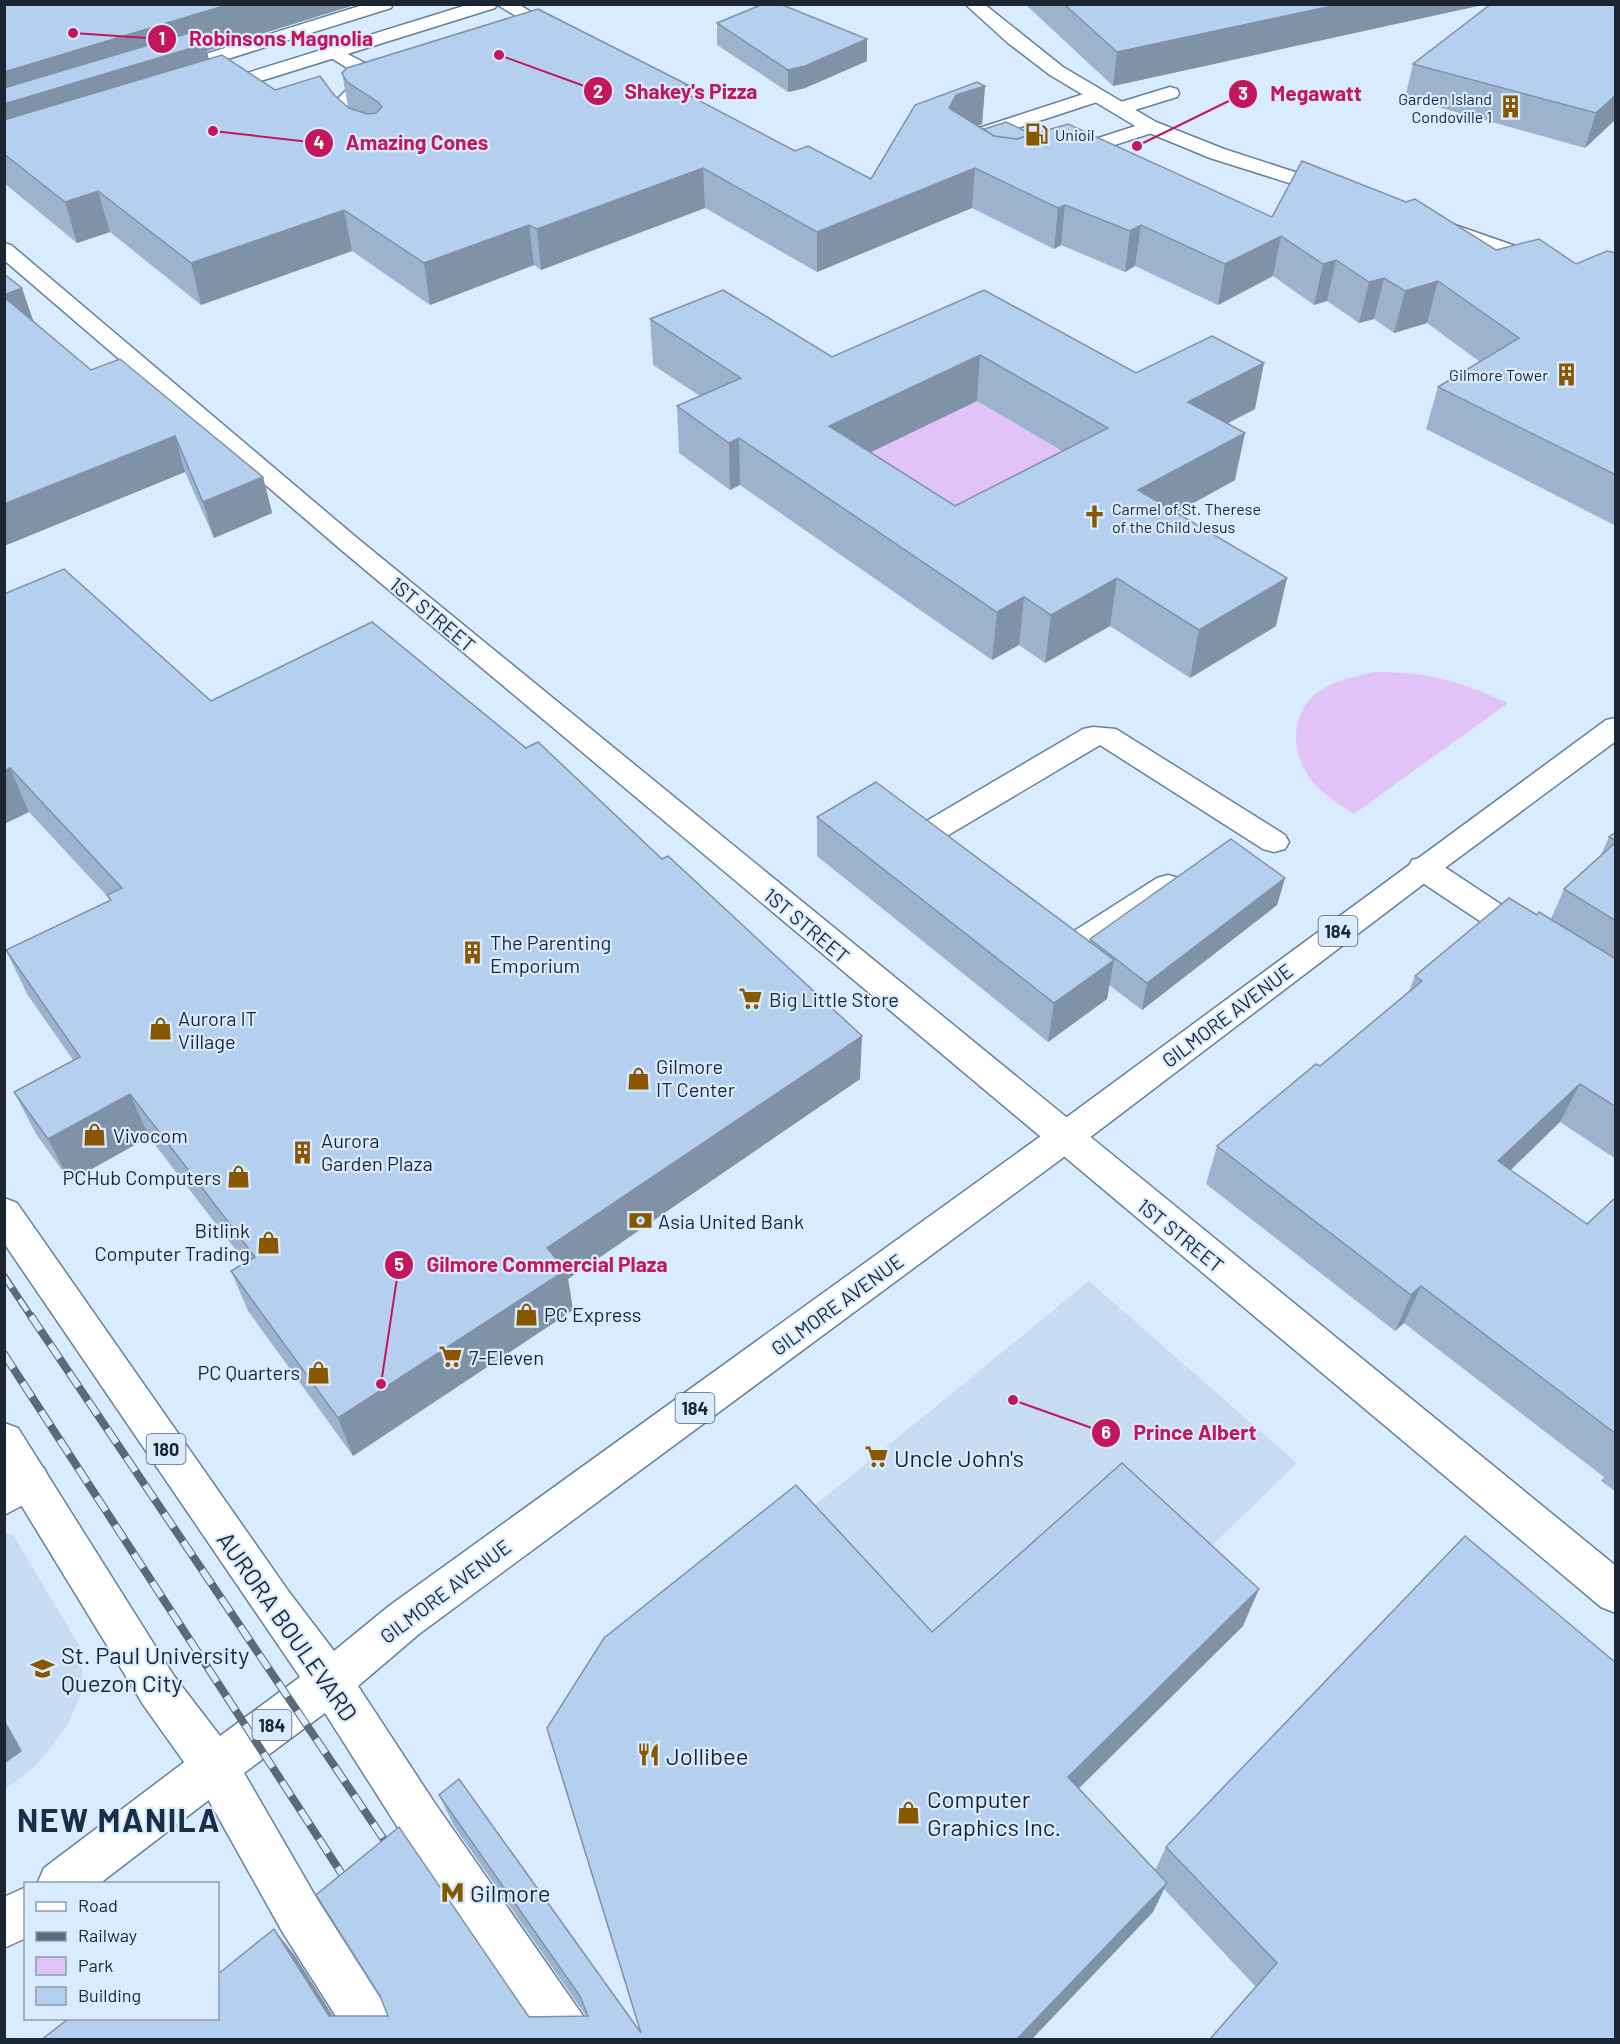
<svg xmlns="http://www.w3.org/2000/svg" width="1620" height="2044" viewBox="0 0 1620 2044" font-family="Barlow,sans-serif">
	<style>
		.built { fill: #c7dcf3 }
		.green { fill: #e2c3f7 }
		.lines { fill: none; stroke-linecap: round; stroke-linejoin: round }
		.service-casing { stroke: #65809d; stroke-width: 3 }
		.tertiary-casing { stroke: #65809d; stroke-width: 3 }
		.secondary-casing { stroke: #65809d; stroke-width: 3 }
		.primary-casing { stroke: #65809d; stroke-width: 3 }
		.service { fill: #fff; fill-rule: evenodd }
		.tertiary { fill: #fff; fill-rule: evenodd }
		.secondary { fill: #fff; fill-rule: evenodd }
		.primary { fill: #fff; fill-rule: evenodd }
		.rail-far1-casing { stroke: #5c6978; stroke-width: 7 }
		.rail-casing { stroke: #5c6978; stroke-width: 8 }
		.rail-far1 { stroke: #d9ebff; stroke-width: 4.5; stroke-dasharray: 14; stroke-linecap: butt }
		.rail { stroke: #d9ebff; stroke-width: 6; stroke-dasharray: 17; stroke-linecap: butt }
		.wall { fill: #9cb3ce; fill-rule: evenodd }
		.shaded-wall { fill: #7f92a7 }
		.building { fill: #b5d0ef; stroke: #7f92a7; stroke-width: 1.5; fill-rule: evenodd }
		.labels { text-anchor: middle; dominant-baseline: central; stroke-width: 4.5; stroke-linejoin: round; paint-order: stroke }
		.far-poi-label { font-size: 16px; fill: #1b2632; stroke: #d9ebff; text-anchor: end }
		.shield { fill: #d9ebff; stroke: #546170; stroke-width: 1.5 }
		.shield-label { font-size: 18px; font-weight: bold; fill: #1b2632 }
		.street-label { font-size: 20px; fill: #1b2632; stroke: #d9ebff }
		.poi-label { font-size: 20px; fill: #1b2632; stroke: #d9ebff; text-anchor: start }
		.near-poi-label { font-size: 24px; fill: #1b2632; stroke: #d9ebff; text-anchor: start }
		.near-street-label { font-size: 24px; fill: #1b2632; stroke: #d9ebff }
		.near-district-label { font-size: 32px; font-weight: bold; letter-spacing: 1.5px; fill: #172f48; stroke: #d9ebff }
		.leader { fill: none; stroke: #c2185b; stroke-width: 2 }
		.callout-dot { fill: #c2185b; stroke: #d9ebff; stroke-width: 2 }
		.mark-label { font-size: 18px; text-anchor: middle; font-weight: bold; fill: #fff }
		.callout-label { font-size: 21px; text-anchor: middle; font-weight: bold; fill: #c2185b; stroke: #d9ebff; stroke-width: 4.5; stroke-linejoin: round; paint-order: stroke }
	</style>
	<rect width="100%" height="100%" fill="#d9ebff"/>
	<g class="built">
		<path d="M1089,1281L1297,1463L1195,1562L927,1639L807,1512Z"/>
		<path d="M5,1533L13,1535L80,1647L83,1690L68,1724L37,1765L5,1789Z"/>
	</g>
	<g class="green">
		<path d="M977,401L1102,475L951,553L828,473Z"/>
		<path d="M1373,672C1432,672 1455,680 1508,703L1354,814C1344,808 1333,801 1324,793C1295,769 1284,725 1313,696C1329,682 1353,677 1373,672Z"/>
	</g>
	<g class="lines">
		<defs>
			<g id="service">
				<path d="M366,4H393L391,8L173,76L167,77L158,72L161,68Z"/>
				<path d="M496,4H518L569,35L566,39H554Z"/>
				<path d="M334,47L367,64L375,74L369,88L346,111C353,124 361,124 368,134L365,138C345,143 335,125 327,110L354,82L357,74L328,56L325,52Z"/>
				<path d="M1170,87L1177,89L1179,93L1177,97L1118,115L1109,109L1111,105Z"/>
				<path d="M1096,90L1105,96L1103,100L975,142H961L958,138L961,134Z"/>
				<path d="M1151,121L1158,123L1161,127L1158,131L1065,161L1055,155L1058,151Z"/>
				<path d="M1093,727L1116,729L1285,835L1289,842L1285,849L1274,852L1263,849L1100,745L940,840L929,843L918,840L914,833L918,826L1083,729Z"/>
				<path d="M1423,857L1434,860L1538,929L1543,937L1538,945L1527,948L1516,945L1412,876L1408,868L1412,860Z"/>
				<path d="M1168,875L1179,878L1183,886L1179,894L1082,956L1071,960L1060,956L1055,948L1060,940L1157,878Z"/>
				<path d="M30,1463L44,1468L50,1481L44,1494L4,1515V1475Z"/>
			</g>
			<path id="tertiary" d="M4,243L11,245L357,538L1616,1566V1613L1601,1607L339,548L4,260Z"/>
			<g id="secondary">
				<path d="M215,1745L231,1751L237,1767L231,1783L99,1884H37L44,1868L199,1751Z"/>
				<path d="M26,1887V1938L4,1948V1897Z"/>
			</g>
			<g id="primary">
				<path d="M470,4H497L495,8L219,94H205L203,90L205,86Z"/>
				<path d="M965,4H984L1063,67L1156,122L1224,149L1341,187L1344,191L1341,195H1327L1210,158L1142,130L1050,75L1008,43Z"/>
				<path d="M1435,218L1596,274L1616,284V298L1428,228L1425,224L1428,220Z"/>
				<path d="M1616,718V741L1434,876L1076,1148L419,1634L358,1686L434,1802L588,2023L595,2040H542L402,1834L325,1713L244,1773L317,1899L396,2023L403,2040H351L283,1933L199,1783L144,1706L4,1477V1423L18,1428L174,1676L220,1736L300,1677L4,1243V1198L17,1203L289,1592L334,1651L389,1606L1052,1128L1606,720Z"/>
			</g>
		</defs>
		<use href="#service" class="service-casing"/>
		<use href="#tertiary" class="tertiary-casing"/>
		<use href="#secondary" class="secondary-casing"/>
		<use href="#primary" class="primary-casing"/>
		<use href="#service" class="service"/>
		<use href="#tertiary" class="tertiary"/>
		<use href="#secondary" class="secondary"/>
		<use href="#primary" class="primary"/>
		<defs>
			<path id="rail-far1" d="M4,1276L32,1318"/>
			<g id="rail">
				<path d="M31,1316L393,1853"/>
				<path d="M4,1354L351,1888"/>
			</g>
		</defs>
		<use href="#rail-far1" class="rail-far1-casing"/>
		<use href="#rail" class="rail-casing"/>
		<use href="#rail-far1" class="rail-far1"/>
		<use href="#rail" class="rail"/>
	</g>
	<g class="wall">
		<path d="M4,4L207,51L208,59L275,90L334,95L348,107L342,73L688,95L795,151L871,179L985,86L982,124L978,126L984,129L1032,134L1272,217L1496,250L1576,264L1616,253V526L1426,429L1438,387L1480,362L1427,323L1394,333L1374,319L1359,323L1327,301L1314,305L1273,276L1218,305L1135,266L1125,272L1061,245L1054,249L972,208L817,272L705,208L541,270L534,265L430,305L352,251L201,305L110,232L77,243L4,183Z"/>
		<path d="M1025,4H1487L1113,86Z"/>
		<path d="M1491,4L1616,119L1585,148L1405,98L1413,64Z"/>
		<path d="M717,23L867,39V61L805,88L788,92L717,45Z"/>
		<path d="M4,274L34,321L91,370L263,477L272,513L214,538L185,472L4,546Z"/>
		<path d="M984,290L1136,373L1255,409L1227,423L1235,480L1176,513L1276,626L1190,678L1110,626L1045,663L1019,645L992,660L740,485L730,490L679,453L677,406L700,396L653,365L650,319L832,357ZM977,401L1062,451L955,506L870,452Z"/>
		<path d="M4,594L211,701L860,1079L568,1279L573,1310L353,1456L248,1311L231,1271L245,1262L149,1137L70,1181L36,1134L14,1092L73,1060L27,994L6,950L110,901L108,897L29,812L4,824Z"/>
		<path d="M817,817L1089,941L1090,939L1285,878L1277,905L1142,1010L1109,985L1107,999L1048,1042L817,856Z"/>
		<path d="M1616,832V1159L1560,1122L1511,1170L1587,1224L1616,1197V1492L1601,1481L1604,1477L1404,1323L1395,1331L1206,1184L1217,1146L1320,1066L1409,991L1415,976L1537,915L1551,919L1564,889L1601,855L1609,837Z"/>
		<path d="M1243,1626L1079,1788L1155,1870L1166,1847L1616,1663L1256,1987L1164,1889L1153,1912L1031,2040H41L295,1956L333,2016H586L454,1826L439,1795L640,2031L557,1762L932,1632Z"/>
	</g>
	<g class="shaded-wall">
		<path d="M230,4H358L207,51L214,81L4,146V72Z"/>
		<path d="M1341,4H1487L1113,86L1117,52Z"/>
		<path d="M867,39V61L805,88L788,92V70Z"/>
		<path d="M688,85L689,124L677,89Z"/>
		<path d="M985,86L982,124L954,134L949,108L956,95Z"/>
		<path d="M1616,95V119L1585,148L1596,113Z"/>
		<path d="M703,168L705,208L541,270L537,229Z"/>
		<path d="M975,168L972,208L817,272V232Z"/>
		<path d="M98,191L110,232L77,243L65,202Z"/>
		<path d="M1065,205L1061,245L1054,249L1058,208Z"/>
		<path d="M344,210L352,251L201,305L191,263Z"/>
		<path d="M529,225L534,265L430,305L424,263Z"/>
		<path d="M1141,225L1135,266L1125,272L1130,231Z"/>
		<path d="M1281,236L1273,276L1218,305L1225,264Z"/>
		<path d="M1336,260L1327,301L1314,305L1323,264Z"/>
		<path d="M1384,278L1374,319L1359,323L1369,282Z"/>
		<path d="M1438,281L1427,323L1394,333L1405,291Z"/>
		<path d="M22,288L34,323L4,301V295Z"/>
		<path d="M980,355L977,401L828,473L829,426Z"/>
		<path d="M1264,363L1255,409L1180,448L1188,402Z"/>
		<path d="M1245,433L1235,480L1131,537L1138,490Z"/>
		<path d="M175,436L185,472L4,546V504Z"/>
		<path d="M739,438L740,485L730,490L729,443Z"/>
		<path d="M263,477L272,513L214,538L203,502Z"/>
		<path d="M1117,578L1110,626L1045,663L1051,615Z"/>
		<path d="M1287,578L1276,626L1190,678L1199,630Z"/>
		<path d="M1024,597L1019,645L992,660L997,612Z"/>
		<path d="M10,768L29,812L4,824V771Z"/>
		<path d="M1285,878L1277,905L1142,1010L1147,983Z"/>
		<path d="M1114,960L1107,999L1048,1042L1054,1003Z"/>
		<path d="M862,1036L860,1079L568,1279L573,1310L353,1456L338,1418L547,1248Z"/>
		<path d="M1580,1084L1560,1122L1480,1199L1498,1161Z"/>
		<path d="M130,1094L149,1137L70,1181L48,1139Z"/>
		<path d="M1421,1286L1404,1323L1395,1331L1411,1295Z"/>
		<path d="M1259,1589L1243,1626L1058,1809L1068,1777Z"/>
		<path d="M4,1719L22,1751L4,1764Z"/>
		<path d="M1167,1883L1153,1912L1031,2040H1016Z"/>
		<path d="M274,1929L295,1956L348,2040L329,2016Z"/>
	</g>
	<g class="building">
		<path d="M4,4H230L4,72Z"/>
		<path d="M763,4H780L867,39L805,66L788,70L717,23Z"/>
		<path d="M1064,4H1341L1117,52Z"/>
		<path d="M1491,4H1616V95L1596,113L1413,64Z"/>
		<path d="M538,9L688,85L677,89L795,151L808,146L871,179L915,105L977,82L985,86L956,95L949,108L994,136L1017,139L1068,124L1272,217L1302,161L1406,202L1415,199L1496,250L1539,239L1576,264L1607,251L1616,253V475L1438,387L1519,338L1438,281L1405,291L1384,278L1369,282L1336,260L1323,264L1281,236L1225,264L1141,225L1130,231L1065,205L1058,208L975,168L817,232L703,168L537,229L529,225L424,263L344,210L191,263L98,191L65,202L4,154V120L222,55L275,90L320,76L334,95L349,108L367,114L376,113L382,107L378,102L347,82L342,73L347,68Z"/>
		<path d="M189,33L205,44L4,104V88Z"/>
		<path d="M1006,122L1032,134L1017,139L994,136L984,129Z"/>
		<path d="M4,274L22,288L4,295Z"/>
		<path d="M723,290L832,357L984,290L1136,373L1212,336L1264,363L1188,402L1245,433L1138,490L1287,578L1199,630L1117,578L1051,615L1024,597L997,612L739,438L729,443L677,406L741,378L650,319ZM980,355L1108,428L955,506L829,426Z"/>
		<path d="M4,297L91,370L120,359L263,477L203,502L175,436L4,504Z"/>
		<path d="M64,569L211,701L372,622L526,748L538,742L662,859L668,856L862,1036L547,1248L566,1270L338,1418L231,1271L255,1257L130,1094L48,1139L14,1092L80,1057L6,950L111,900L107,895L122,888L10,768L4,771V594Z"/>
		<path d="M876,782L1114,960L1054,1003L817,817Z"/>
		<path d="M1616,832V841L1609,837Z"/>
		<path d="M1231,839L1285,878L1147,983L1090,939Z"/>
		<path d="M1616,842V921L1564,889Z"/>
		<path d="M1509,898L1537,915L1539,912L1616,959V1107L1580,1084L1498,1161L1587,1224L1616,1197V1434L1421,1286L1411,1295L1217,1146L1316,1064L1320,1066L1422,981L1415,976Z"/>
		<path d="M1122,1463L1259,1589L1068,1777L1167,1883L1016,2040H41L68,2019H218V1974L274,1929L329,2016H388L380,1996L316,1895L399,1827L529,2017L588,2016L580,1996L439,1795L459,1779L641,2033L547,1728L604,1638L796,1485L932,1632Z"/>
		<path d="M1465,1536L1616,1663V2040H1209L1277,1963L1166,1847Z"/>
	</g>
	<defs>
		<symbol id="building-bare" viewBox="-9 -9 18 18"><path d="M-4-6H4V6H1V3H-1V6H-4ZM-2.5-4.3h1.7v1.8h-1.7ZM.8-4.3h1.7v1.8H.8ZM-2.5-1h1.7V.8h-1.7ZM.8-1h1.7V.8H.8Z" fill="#885700" stroke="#d9ebff" stroke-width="2.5" paint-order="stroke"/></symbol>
		<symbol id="fuel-bare" viewBox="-9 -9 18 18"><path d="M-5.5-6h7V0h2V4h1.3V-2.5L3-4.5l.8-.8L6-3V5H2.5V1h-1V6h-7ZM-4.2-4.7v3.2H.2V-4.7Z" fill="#885700" stroke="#d9ebff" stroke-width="2.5" paint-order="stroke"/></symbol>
		<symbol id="church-bare" viewBox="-9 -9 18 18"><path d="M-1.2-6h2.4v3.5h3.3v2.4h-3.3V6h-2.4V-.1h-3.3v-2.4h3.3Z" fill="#885700" stroke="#d9ebff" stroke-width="2.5" paint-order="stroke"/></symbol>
		<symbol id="supermarket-bare" viewBox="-9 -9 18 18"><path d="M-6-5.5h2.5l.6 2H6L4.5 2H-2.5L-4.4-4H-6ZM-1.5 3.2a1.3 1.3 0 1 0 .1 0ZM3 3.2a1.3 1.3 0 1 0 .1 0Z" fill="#885700" stroke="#d9ebff" stroke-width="2.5" paint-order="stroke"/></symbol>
		<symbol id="shop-bare" viewBox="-9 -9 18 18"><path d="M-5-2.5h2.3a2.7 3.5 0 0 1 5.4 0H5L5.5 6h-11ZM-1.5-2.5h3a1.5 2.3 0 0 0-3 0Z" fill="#885700" stroke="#d9ebff" stroke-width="2.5" paint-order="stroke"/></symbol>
		<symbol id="bank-bare" viewBox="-9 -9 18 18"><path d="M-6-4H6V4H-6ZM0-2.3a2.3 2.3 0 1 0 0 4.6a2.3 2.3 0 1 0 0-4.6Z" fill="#885700" stroke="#d9ebff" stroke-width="2.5" paint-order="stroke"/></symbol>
		<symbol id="university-bare" viewBox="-9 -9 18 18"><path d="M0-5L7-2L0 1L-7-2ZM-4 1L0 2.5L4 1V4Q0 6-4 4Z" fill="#885700" stroke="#d9ebff" stroke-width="2.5" paint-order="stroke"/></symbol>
		<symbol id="restaurant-bare" viewBox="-9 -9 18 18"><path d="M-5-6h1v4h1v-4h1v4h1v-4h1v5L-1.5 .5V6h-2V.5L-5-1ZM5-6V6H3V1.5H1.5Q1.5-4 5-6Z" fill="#885700" stroke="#d9ebff" stroke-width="2.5" paint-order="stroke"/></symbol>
		<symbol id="metro-bare" viewBox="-9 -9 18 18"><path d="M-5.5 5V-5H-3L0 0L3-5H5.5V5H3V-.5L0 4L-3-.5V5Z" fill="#885700" stroke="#d9ebff" stroke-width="2.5" paint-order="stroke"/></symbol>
	</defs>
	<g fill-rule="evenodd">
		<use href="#building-bare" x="1494" y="90" width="33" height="33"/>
		<use href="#fuel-bare" x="1020" y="118" width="33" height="33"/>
		<use href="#building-bare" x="1550" y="358" width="33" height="33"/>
		<use href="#church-bare" x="1078" y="500" width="33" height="33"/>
		<use href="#building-bare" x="456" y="936" width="33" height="33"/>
		<use href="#supermarket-bare" x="734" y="982" width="33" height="33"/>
		<use href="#shop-bare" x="144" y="1012" width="33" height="33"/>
		<use href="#shop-bare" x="622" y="1062" width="33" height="33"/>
		<use href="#shop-bare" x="78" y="1118" width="33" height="33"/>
		<use href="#building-bare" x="286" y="1136" width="33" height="33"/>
		<use href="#shop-bare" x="222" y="1160" width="33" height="33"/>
		<use href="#bank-bare" x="624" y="1204" width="33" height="33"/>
		<use href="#shop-bare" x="252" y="1226" width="33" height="33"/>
		<use href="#shop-bare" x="510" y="1298" width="33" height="33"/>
		<use href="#supermarket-bare" x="434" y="1340" width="33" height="33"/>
		<use href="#shop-bare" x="302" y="1356" width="33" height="33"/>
		<use href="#supermarket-bare" x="860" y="1440" width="33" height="33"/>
		<use href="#university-bare" x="26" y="1652" width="33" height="33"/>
		<use href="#restaurant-bare" x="632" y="1738" width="33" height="33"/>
		<use href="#shop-bare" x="892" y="1796" width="33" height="33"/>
		<use href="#metro-bare" x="436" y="1876" width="33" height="33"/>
	</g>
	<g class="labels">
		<g class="far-poi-label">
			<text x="1492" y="98">Garden Island<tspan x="1492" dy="18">Condoville 1</tspan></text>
			<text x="1055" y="134" text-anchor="start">Unioil</text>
			<text x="1548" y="374">Gilmore Tower</text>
			<text x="1112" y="508" text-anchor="start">Carmel of St. Therese<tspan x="1112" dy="18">of the Child Jesus</tspan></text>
		</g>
		<g class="shield">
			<rect x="1318.5" y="916" width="39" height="30" rx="4.5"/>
			<rect x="675.5" y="1393" width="39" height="30" rx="4.5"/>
			<rect x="146.5" y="1434" width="39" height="30" rx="4.5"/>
			<rect x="252.5" y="1710" width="39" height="30" rx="4.5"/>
		</g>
		<g class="shield-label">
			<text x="1338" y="931">184</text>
			<text x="695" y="1408">184</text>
			<text x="166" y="1449">180</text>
			<text x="272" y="1725">184</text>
		</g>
		<g class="street-label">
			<text transform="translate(433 614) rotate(40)">1ST STREET</text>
			<text transform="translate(807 925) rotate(40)">1ST STREET</text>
			<text transform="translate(1227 1015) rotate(-37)">GILMORE AVENUE</text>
			<text transform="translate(1181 1235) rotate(39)">1ST STREET</text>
			<text transform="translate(837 1304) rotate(-36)">GILMORE AVENUE</text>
			<text transform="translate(445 1591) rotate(-37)">GILMORE AVENUE</text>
		</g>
		<g class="poi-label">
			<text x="490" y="942">The Parenting<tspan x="490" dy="23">Emporium</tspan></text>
			<text x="769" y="999">Big Little Store</text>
			<text x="178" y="1018">Aurora IT<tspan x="178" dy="23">Village</tspan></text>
			<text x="656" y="1066">Gilmore<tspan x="656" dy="23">IT Center</tspan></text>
			<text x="113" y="1135">Vivocom</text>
			<text x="321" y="1140">Aurora<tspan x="321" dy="23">Garden Plaza</tspan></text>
			<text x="221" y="1177" text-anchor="end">PCHub Computers</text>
			<text x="658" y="1221">Asia United Bank</text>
			<text x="250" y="1230" text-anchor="end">Bitlink<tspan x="250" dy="23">Computer Trading</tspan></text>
			<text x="544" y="1314">PC Express</text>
			<text x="469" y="1357">7-Eleven</text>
			<text x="300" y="1372" text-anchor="end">PC Quarters</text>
		</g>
		<g class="near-poi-label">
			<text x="894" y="1457">Uncle John's</text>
			<text x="61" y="1654">St. Paul University<tspan x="61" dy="28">Quezon City</tspan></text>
			<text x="666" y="1755">Jollibee</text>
			<text x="927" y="1798">Computer<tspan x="927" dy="28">Graphics Inc.</tspan></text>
			<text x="470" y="1892">Gilmore</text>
		</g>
		<g class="near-street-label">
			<text transform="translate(288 1626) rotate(55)">AURORA BOULEVARD</text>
		</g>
		<g class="near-district-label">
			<text x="119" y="1819">NEW MANILA</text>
		</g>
	</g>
	<path class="leader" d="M73 33L162 39M499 55L598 91M1137 146L1243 94M213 131L319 143M381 1384L399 1265M1013 1400L1106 1433"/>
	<g class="callout-dot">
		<circle cx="73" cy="33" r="6"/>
		<circle cx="499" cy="55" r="6"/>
		<circle cx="1137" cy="146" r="6"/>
		<circle cx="213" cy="131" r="6"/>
		<circle cx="381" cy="1384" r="6"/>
		<circle cx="1013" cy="1400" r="6"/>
		<circle cx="162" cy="39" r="15"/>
		<circle cx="598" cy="91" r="15"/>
		<circle cx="1243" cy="94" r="15"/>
		<circle cx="319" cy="143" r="15"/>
		<circle cx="399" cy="1265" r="15"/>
		<circle cx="1106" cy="1433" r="15"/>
	</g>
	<g class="mark-label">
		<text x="162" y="45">1</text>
		<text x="598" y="98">2</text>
		<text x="1243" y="100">3</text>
		<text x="319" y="149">4</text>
		<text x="399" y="1271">5</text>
		<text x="1106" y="1439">6</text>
	</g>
	<g class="callout-label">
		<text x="281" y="46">Robinsons Magnolia</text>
		<text x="691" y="99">Shakey's Pizza</text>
		<text x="1316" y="101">Megawatt</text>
		<text x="417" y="150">Amazing Cones</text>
		<text x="547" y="1272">Gilmore Commercial Plaza</text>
		<text x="1195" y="1440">Prince Albert</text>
	</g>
	<rect width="1620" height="2044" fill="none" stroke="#1b2632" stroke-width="12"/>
	<rect x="24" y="1882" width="195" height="138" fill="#d9ebff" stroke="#8d9cad" stroke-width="1.5"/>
	<rect x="36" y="1902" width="30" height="9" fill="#ffffff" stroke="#8d9cad" stroke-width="1.5"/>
	<text x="78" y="1912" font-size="18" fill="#1b2632">Road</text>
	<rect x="36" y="1932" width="30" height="9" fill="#5c6978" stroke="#8d9cad" stroke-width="1.5"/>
	<text x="78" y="1942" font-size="18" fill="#1b2632">Railway</text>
	<rect x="36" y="1957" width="30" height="18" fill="#e2c3f7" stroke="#8d9cad" stroke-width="1.5"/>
	<text x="78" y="1972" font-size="18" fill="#1b2632">Park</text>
	<rect x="36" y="1987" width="30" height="18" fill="#b5d0ef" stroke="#8d9cad" stroke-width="1.5"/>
	<text x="78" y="2002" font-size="18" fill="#1b2632">Building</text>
</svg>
